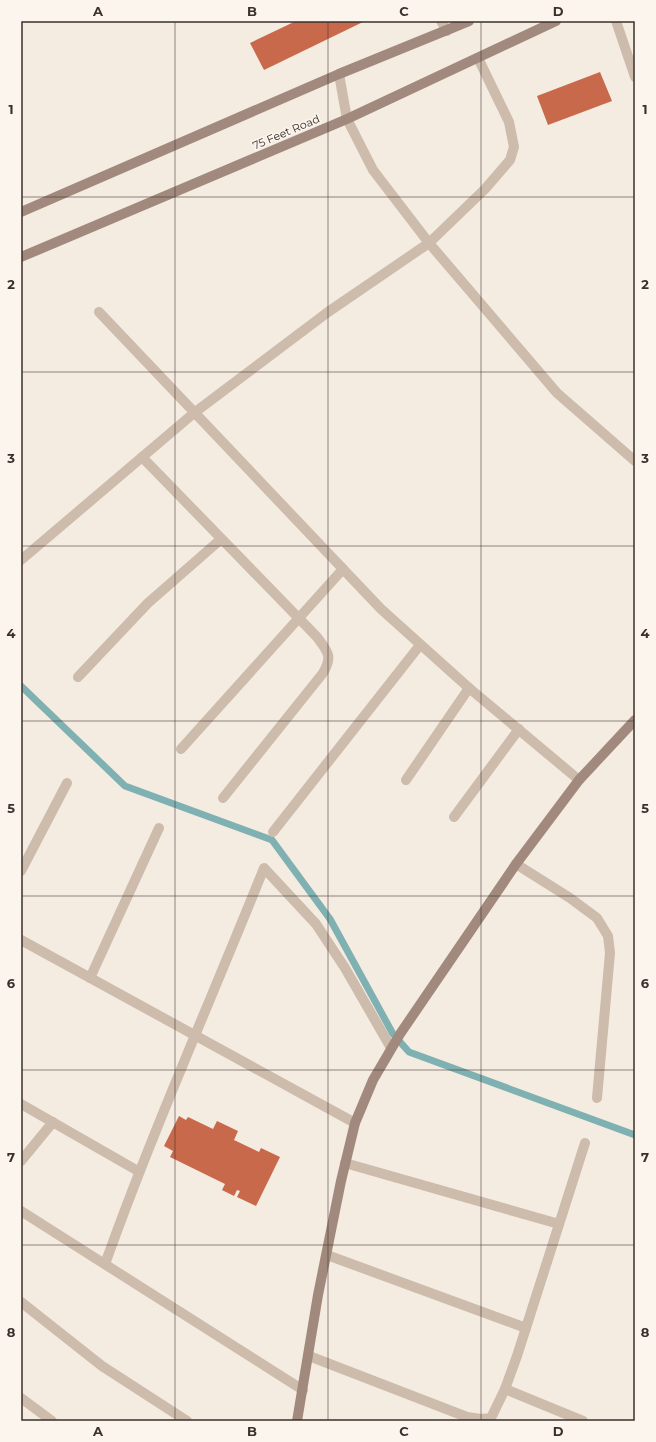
<svg xmlns="http://www.w3.org/2000/svg" width="656" height="1442" viewBox="0 0 656 1442" font-family="Montserrat,sans-serif">
	<style>
		.lines { fill: none; stroke-linecap: round; stroke-linejoin: round }
		.stream { stroke: #7fb0b2; stroke-width: 7 }
		.building { fill: #c8694b }
		.street { stroke: #cdbbac; stroke-width: 10 }
		.secondary { stroke: #a18a7d; stroke-width: 10 }
		.grid { fill: none; stroke: #3b302b; stroke-width: 1; stroke-opacity: 0.55 }
		.labels { text-anchor: middle; dominant-baseline: central; stroke-width: 3.5; stroke-linejoin: round; paint-order: stroke }
		.street-label { font-size: 11px; fill: #3b302b; stroke: #fbf5ee }
		.neatline { fill: none; stroke: #3b302b; stroke-width: 1.5 }
		.grid-label { font-size: 13px; text-anchor: middle; font-weight: bold; fill: #3b302b }
	</style>
	<rect width="100%" height="100%" fill="#f4ebe1"/>
	<g class="lines">
		<path class="stream" d="M21,686L125,786L272,840L330,919L393,1034L409,1052L635,1135"/>
	</g>
	<g class="building">
		<path d="M296,21H365L264,70L250,43Z"/>
		<path d="M600,72L612,101L548,125L537,96Z"/>
		<path d="M179,1116L186,1120L188,1117L213,1129L217,1121L238,1131L234,1140L259,1152L261,1148L280,1157L256,1206L237,1197L240,1191L237,1190L234,1196L222,1190L225,1184L170,1157L173,1151L164,1146Z"/>
	</g>
	<g class="lines">
		<g class="street">
			<path d="M441,21L447,31"/>
			<path d="M616,21L635,77"/>
			<path d="M339,74L347,119L373,170L429,243L557,393L635,461"/>
			<path d="M99,312L381,609L469,688L579,780"/>
			<path d="M142,457L317,637C328,652 333,656 323,673L223,798"/>
			<path d="M21,560L194,413L328,312L429,243L485,189L510,160L514,147L509,122L478,58"/>
			<path d="M78,677L148,603L220,540"/>
			<path d="M181,749L343,569"/>
			<path d="M406,780L469,688"/>
			<path d="M454,817L519,729"/>
			<path d="M273,832L420,645"/>
			<path d="M516,864L570,898L597,918L608,936L610,953L597,1098"/>
			<path d="M21,871L67,783"/>
			<path d="M21,940L355,1123"/>
			<path d="M90,978L159,828"/>
			<path d="M21,1104L138,1171"/>
			<path d="M21,1161L53,1122"/>
			<path d="M345,1163L559,1224"/>
			<path d="M21,1211L303,1390"/>
			<path d="M327,1255L526,1328"/>
			<path d="M105,1264C153,1130 211,1000 264,868L316,924L345,968L391,1048"/>
			<path d="M21,1302L102,1366L187,1421"/>
			<path d="M309,1356L467,1417L481,1419L491,1418L505,1389L517,1356L585,1143"/>
			<path d="M505,1389L583,1421"/>
			<path d="M21,1398L52,1421"/>
		</g>
		<g class="secondary">
			<path d="M21,212L339,74L469,21"/>
			<path d="M21,257L347,119L556,21"/>
			<path d="M297,1421L318,1295L341,1181L355,1123L373,1080L400,1034L516,864L579,780L635,720"/>
		</g>
	</g>
	<path class="grid" d="M175,21V1421M328,21V1421M481,21V1421M21,197H635M21,372H635M21,546H635M21,721H635M21,896H635M21,1070H635M21,1245H635"/>
	<g class="labels">
		<g class="street-label">
			<text transform="translate(286 132) rotate(-23)">75 Feet Road</text>
		</g>
	</g>
	<rect width="656" height="1442" fill="none" stroke="#fbf5ee" stroke-width="44"/>
	<rect x="22" y="22" width="612" height="1398" class="neatline"/>
	<g class="grid-label">
		<text x="98" y="16">A</text>
		<text x="252" y="16">B</text>
		<text x="404" y="16">C</text>
		<text x="558" y="16">D</text>
		<text x="11" y="114">1</text>
		<text x="645" y="114">1</text>
		<text x="11" y="289">2</text>
		<text x="645" y="289">2</text>
		<text x="11" y="463">3</text>
		<text x="645" y="463">3</text>
		<text x="11" y="638">4</text>
		<text x="645" y="638">4</text>
		<text x="11" y="813">5</text>
		<text x="645" y="813">5</text>
		<text x="11" y="988">6</text>
		<text x="645" y="988">6</text>
		<text x="11" y="1162">7</text>
		<text x="645" y="1162">7</text>
		<text x="11" y="1337">8</text>
		<text x="645" y="1337">8</text>
		<text x="98" y="1436">A</text>
		<text x="252" y="1436">B</text>
		<text x="404" y="1436">C</text>
		<text x="558" y="1436">D</text>
	</g>
</svg>
